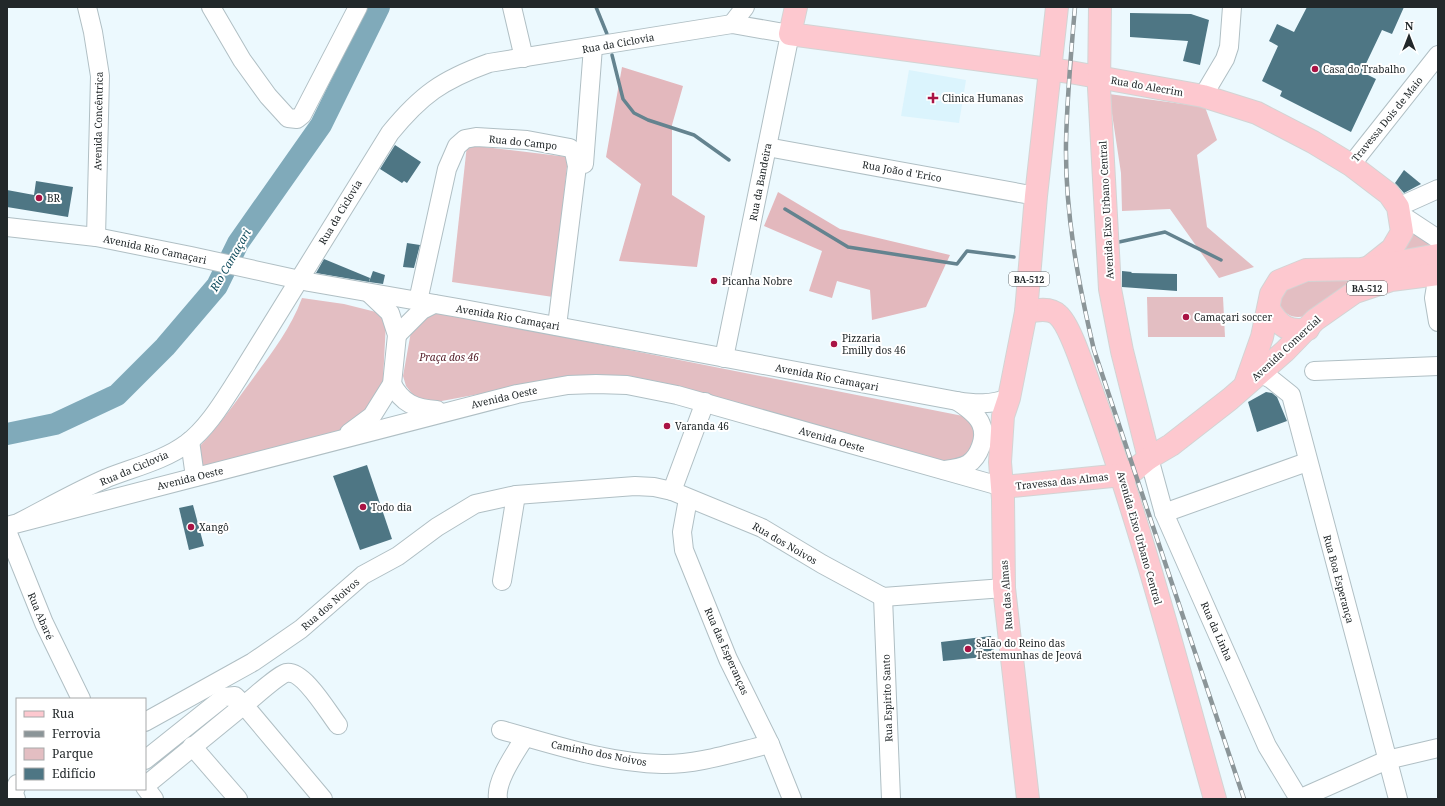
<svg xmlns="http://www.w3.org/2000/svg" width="1445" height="806" viewBox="0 0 1445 806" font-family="'Noto Serif',serif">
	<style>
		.built { fill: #dbf4fd }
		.green { fill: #e3bec2 }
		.forest { fill: #e3b8bd }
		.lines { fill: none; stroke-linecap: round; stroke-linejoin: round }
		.stream { stroke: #64838f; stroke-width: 3.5 }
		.river { stroke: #80aaba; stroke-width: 22 }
		.building { fill: #4e7684 }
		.minor-casing { stroke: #b0bfc4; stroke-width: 20 }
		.major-casing { stroke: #d3d4d4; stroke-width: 24 }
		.minor { stroke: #fff; stroke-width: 18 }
		.major { stroke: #fdc8cf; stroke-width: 22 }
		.rail-casing { stroke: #8b9598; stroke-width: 4.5 }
		.rail { stroke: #fff; stroke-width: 3; stroke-dasharray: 9; stroke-linecap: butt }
		.poi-dot { fill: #a91344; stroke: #fff; stroke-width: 1.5 }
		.labels { text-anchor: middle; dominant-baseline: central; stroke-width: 4; stroke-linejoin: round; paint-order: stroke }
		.shield { fill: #fff; stroke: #64686a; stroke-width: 1 }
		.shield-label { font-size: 9px; font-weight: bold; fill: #22282a }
		.street-label { font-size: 10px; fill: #22282a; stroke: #fff }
		.poi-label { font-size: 10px; fill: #22282a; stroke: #fff; text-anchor: start }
		.park-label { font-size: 10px; font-style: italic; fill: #56202b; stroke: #fff }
		.water-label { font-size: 11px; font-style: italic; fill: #0e4a5b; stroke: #fff }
	</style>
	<rect width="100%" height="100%" fill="#ecf9fe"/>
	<path class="built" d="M909,70L966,80L959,123L901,116Z"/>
	<g class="green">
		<path d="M1109,94L1205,107L1217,140L1197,155L1207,227L1254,267L1219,278L1170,209L1122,211L1121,173Z"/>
		<path d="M467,145L568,157L553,297L452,282Z"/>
		<path d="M1410,221L1438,246L1399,255Z"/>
		<path d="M1370,273L1306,316C1292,319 1286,315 1278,304L1280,291L1294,281Z"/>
		<path d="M1147,297H1223L1225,337H1148Z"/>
		<path d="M302,298L344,304L376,312L386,322L383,380L376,400L354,424L333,433L201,470L199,447C220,425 236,401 254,377C273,351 291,328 302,298Z"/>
		<path d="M442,313L963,416C981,428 976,443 964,459L953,463L706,399L571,377L431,403L413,395L406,386L403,376L412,326L424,316Z"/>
	</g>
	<g class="forest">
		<path d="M622,67L683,86L672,125V195L705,216L697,267L619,261L641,184L606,157Z"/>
		<path d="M778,192L840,229L950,255L926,307L872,320L870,290L837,281L832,298L809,291L822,251L764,226Z"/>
	</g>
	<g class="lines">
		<g class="stream">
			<path d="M596,7L607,34"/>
			<path d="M612,55L623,99L634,113L648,120L694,135L729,160"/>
			<path d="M785,209L848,247L957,264L967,251L1014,257"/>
			<path d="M1119,242L1165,232L1221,260"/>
		</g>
		<path class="river" d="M7,434L55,424L117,395L165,347L217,286L238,243L321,125L379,7"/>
	</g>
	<g class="building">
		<path d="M1307,7H1404L1392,34L1382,30L1362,72L1376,79L1351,132L1280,96L1282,91L1262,81L1278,46L1269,41L1277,24L1294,32Z"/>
		<path d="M1130,13L1191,14L1209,20L1200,65L1183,61L1188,41L1130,37Z"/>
		<path d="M395,145L421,162L407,183L404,181L402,183L380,169Z"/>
		<path d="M1404,170L1421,184L1404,193L1395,183Z"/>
		<path d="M36,181L73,187L68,217L7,207V190L34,195Z"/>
		<path d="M407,243L420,245L414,268L403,267Z"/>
		<path d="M324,259L370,278L369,282L316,273Z"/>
		<path d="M373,271L385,275L383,284L369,282Z"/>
		<path d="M1122,271L1132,272L1131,273L1177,274V291L1122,287Z"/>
		<path d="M1266,392L1272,393L1277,397L1287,421L1257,432L1248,402Z"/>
		<path d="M367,465L392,539L360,550L333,476Z"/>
		<path d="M193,505L204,546L189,550L179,508Z"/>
		<path d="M991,636L995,656L943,661L941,642Z"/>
	</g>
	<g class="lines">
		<defs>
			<g id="minor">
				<path d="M87,7L93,32L100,76L96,237"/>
				<path d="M211,7L242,60L268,96L288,118L297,119L302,115L358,7"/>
				<path d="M512,7L524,58"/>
				<path d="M732,24L745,7"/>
				<path d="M1203,96L1225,59L1229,47L1232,7"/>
				<path d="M767,147L1036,196"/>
				<path d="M584,164L593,47"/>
				<path d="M1351,165L1438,55"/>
				<path d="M1398,207L1438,189"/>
				<path d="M1400,214L1438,239"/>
				<path d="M7,227L96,237L191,256L309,282L464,309L957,401C975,404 991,405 1009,398"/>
				<path d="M1438,274L1434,298L1438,322"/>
				<path d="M418,301L447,169L457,146L465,139L476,137L527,140L570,148L574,152L577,166L557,326"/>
				<path d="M397,335L422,310L434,304"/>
				<path d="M1314,371L1438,366"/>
				<path d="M1260,373L1271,379L1291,395L1398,799"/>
				<path d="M392,384C402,403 415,409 437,410"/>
				<path d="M349,433L372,416L392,384L397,335L390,313L370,294"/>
				<path d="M190,441L195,477"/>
				<path d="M1149,458L1164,513L1267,746L1299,799"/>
				<path d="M944,470C952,469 961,468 968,464C979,457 987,437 981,424C977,414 966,407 957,401"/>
				<path d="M672,491L705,402"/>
				<path d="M688,499L682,532L684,550L728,659L770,744L792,799"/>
				<path d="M1164,513L1307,462"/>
				<path d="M20,522C49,507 77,491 107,478C132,468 165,460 186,444C208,428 224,400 239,377L390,133C421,95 442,80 489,63L732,24L790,34L724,358"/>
				<path d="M7,526L517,394L568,385L596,384L627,385L677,395L1003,487"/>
				<path d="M7,531L44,623L81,699"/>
				<path d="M502,581L516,495"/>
				<path d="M883,597L891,799"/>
				<path d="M145,722L253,662L301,629L363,575L398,556L437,527L475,504L516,495L635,486L654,487L672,491L762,528L822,564L883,597L1004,588"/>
				<path d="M501,730C553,744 607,763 662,764C696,765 736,752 770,744"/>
				<path d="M192,746L238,799"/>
				<path d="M145,760L224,697L235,696L244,705L145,786"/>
				<path d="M145,787L154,799"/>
				<path d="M16,799L14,793L17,784"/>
				<path d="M323,799L244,705C252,699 278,675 286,673C303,669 328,712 338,725"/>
				<path d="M498,799C495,781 516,752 525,737"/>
				<path d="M1299,799L1387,760L1438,748"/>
			</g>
			<g id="major">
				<path d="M796,7L790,34L1070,72L1203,96L1257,113L1313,142L1351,165L1389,194L1398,207L1402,232L1392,249L1368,268"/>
				<path d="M1100,7L1099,88L1110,289L1122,351L1149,458"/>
				<path d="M1269,309C1279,326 1289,333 1308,329"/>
				<path d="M1026,312C1036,310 1050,307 1058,315C1070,325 1084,370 1090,386C1140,521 1176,661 1215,799"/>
				<path d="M1245,385L1262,337L1271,294L1279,281L1306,270L1361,269L1438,255"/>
				<path d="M1003,487L1122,475L1133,471L1149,458L1171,445L1230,399L1285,351L1315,320L1355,292L1391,280L1438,274"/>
				<path d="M1028,799L1004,588L1003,499L1000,462L1003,416L1009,398L1026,312L1036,196L1057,7"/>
			</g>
		</defs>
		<use href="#minor" class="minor-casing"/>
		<use href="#major" class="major-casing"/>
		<use href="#minor" class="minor"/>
		<use href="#major" class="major"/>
		<defs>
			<path id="rail" d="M1075,7C1071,52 1067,98 1066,143C1065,213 1078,282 1094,350L1244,799"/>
		</defs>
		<use href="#rail" class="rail-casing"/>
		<use href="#rail" class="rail"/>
	</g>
	<g class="poi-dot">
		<circle cx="1315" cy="69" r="4"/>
		<path d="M931 92h4v4h4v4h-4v4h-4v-4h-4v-4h4z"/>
		<circle cx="39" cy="198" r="4"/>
		<circle cx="714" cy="281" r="4"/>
		<circle cx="1186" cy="317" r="4"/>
		<circle cx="834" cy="344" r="4"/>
		<circle cx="667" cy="426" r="4"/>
		<circle cx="363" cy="507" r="4"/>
		<circle cx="191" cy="527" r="4"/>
		<circle cx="968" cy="649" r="4"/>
	</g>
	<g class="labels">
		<g class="shield">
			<rect x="1009" y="272" width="40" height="14" rx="3"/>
			<rect x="1347" y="281" width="40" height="14" rx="3"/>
		</g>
		<g class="shield-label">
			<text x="1029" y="279">BA-512</text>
			<text x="1367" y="288">BA-512</text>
		</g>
		<g class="street-label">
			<text transform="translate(618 43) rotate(-10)">Rua da Ciclovia</text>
			<text transform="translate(1147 86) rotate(10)">Rua do Alecrim</text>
			<text transform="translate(1387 119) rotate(-51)">Travessa Dois de Maio</text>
			<text transform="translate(98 121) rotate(-89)">Avenida Concêntrica</text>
			<text transform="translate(523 142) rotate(6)">Rua do Campo</text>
			<text transform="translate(902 171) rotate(10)">Rua João d 'Erico</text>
			<text transform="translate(760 182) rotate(-79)">Rua da Bandeira</text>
			<text transform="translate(1106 210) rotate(-93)">Avenida Eixo Urbano Central</text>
			<text transform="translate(340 212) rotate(-59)">Rua da Ciclovia</text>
			<text transform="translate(155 249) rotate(12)">Avenida Rio Camaçari</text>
			<text transform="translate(508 317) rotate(10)">Avenida Rio Camaçari</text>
			<text transform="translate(1286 348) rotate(-43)">Avenida Comercial</text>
			<text transform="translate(827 377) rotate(11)">Avenida Rio Camaçari</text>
			<text transform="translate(504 397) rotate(-13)">Avenida Oeste</text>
			<text transform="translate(832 439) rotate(16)">Avenida Oeste</text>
			<text transform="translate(134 468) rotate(-23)">Rua da Ciclovia</text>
			<text transform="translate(190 478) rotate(-14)">Avenida Oeste</text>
			<text transform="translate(1062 481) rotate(-6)">Travessa das Almas</text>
			<text transform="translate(1140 538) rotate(74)">Avenida Eixo Urbano Central</text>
			<text transform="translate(785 543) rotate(30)">Rua dos Noivos</text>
			<text transform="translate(1339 579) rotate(75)">Rua Boa Esperança</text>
			<text transform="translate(1006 595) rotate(-94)">Rua das Almas</text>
			<text transform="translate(330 604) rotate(-41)">Rua dos Noivos</text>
			<text transform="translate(41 616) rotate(67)">Rua Abaré</text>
			<text transform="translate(1217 631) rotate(66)">Rua da Linha</text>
			<text transform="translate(727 651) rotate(66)">Rua das Esperanças</text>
			<text transform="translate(887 698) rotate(-92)">Rua Espirito Santo</text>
			<text transform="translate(599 753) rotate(11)">Caminho dos Noivos</text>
		</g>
		<g class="poi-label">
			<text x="1323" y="69">Casa do Trabalho</text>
			<text x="942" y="98">Clinica Humanas</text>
			<text x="47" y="198">BR</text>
			<text x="722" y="281">Picanha Nobre</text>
			<text x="1194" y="317">Camaçari soccer</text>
			<text x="842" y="338">Pizzaria<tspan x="842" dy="12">Emilly dos 46</tspan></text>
			<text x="675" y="426">Varanda 46</text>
			<text x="371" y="507">Todo dia</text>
			<text x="199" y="527">Xangô</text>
			<text x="976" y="643">Salão do Reino das<tspan x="976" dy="12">Testemunhas de Jeová</tspan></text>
		</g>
		<g class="park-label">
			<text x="449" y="357">Praça dos 46</text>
		</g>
		<g class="water-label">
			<text transform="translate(230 260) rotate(-60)">Rio Camaçari</text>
		</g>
	</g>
	<rect width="1445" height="806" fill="none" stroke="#22282a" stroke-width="16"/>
	<rect x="16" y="698" width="130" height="92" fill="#ffffff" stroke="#a7a9aa"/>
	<rect x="24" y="711" width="20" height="6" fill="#fdc8cf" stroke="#a7a9aa"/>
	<text x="52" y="718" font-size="12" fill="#22282a">Rua</text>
	<rect x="24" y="731" width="20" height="6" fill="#8b9598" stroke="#a7a9aa"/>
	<text x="52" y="738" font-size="12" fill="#22282a">Ferrovia</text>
	<rect x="24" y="748" width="20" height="12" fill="#e3bec2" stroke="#a7a9aa"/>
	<text x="52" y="758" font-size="12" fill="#22282a">Parque</text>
	<rect x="24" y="768" width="20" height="12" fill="#4e7684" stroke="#a7a9aa"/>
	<text x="52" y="778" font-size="12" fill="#22282a">Edifício</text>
	<g transform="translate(1409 36)" stroke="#ffffff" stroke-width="3" paint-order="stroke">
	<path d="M0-3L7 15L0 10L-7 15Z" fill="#22282a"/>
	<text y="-6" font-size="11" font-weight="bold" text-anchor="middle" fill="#22282a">N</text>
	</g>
</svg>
